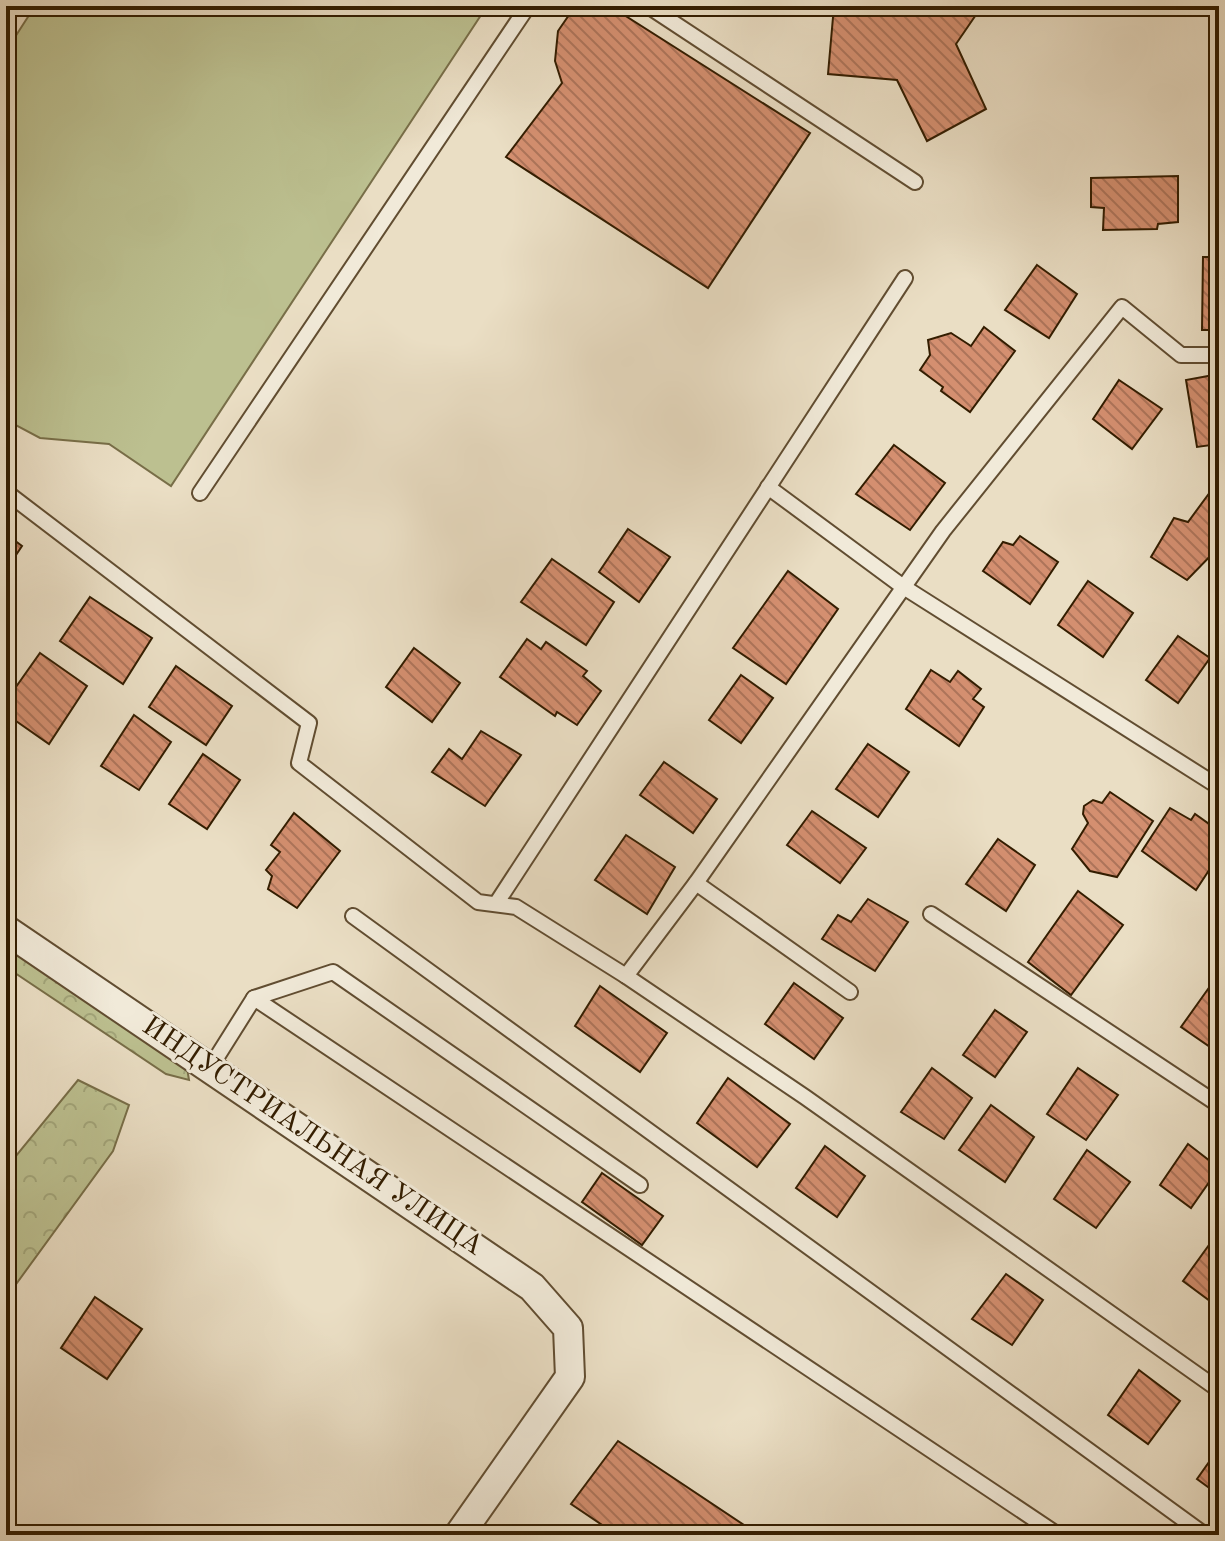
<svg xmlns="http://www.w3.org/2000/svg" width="1225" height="1541" viewBox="0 0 1225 1541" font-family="'Old Standard TT',serif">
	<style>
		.forest { fill: url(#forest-crowns); stroke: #786e48; stroke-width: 2 }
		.pitch { fill: #bcc090; stroke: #786e48; stroke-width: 2 }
		.building { fill: url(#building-back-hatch); stroke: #331d00; stroke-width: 2 }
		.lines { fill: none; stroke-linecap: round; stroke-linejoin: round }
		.service-casing { stroke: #614d31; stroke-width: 18 }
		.minor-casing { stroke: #614d31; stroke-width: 32 }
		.service { stroke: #f1ead9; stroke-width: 14 }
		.minor { stroke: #f1ead9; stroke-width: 28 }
		.labels { text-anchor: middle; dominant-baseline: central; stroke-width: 6; stroke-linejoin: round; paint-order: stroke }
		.street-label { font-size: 28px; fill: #331d00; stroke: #f1ead9 }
	</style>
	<defs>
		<pattern id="forest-crowns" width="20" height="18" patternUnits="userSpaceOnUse" patternTransform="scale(2)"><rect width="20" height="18" fill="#bcc090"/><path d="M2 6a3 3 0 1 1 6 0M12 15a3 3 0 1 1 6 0" fill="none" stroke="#a2a57a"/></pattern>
		<pattern id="building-back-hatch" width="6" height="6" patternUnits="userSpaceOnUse" patternTransform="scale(2)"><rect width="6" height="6" fill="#d48f70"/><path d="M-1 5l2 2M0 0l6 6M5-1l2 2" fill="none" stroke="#ad745a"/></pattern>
	</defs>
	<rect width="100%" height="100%" fill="#eadec4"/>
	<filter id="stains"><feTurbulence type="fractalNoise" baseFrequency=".0025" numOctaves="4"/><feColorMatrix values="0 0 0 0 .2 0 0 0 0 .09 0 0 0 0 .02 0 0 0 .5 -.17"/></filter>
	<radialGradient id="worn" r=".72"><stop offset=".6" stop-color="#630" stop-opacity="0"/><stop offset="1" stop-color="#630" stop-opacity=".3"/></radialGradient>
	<g class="forest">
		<path d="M6,946L186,1062L189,1080L166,1074L6,967Z"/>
		<path d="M78,1080L129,1105L113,1151L6,1298V1168Z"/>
	</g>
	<path class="pitch" d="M35,6H487L171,486L109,444L40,438L6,420V51Z"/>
	<g class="building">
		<path d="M587,6L613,8L810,133L708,288L506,157L562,83L555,61L558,31L569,15Z"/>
		<path d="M834,6L901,8L902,6H982L956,44L986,109L927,141L897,80L828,74Z"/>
		<path d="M1178,176V222L1158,224L1157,229L1103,230L1104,208L1091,207V178Z"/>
		<path d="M1203,257H1219V330H1202Z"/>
		<path d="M1037,265L1077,294L1049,338L1005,310Z"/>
		<path d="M984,327L1015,351L970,412L941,391L943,387L920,370L930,355L928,340L951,333L971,346Z"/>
		<path d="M1219,374V444L1197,447L1186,380Z"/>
		<path d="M1119,380L1162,409L1132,449L1093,419Z"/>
		<path d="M894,445L945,483L910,530L856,494Z"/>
		<path d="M1219,480V547L1187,580L1151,557L1174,518L1188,522Z"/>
		<path d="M628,529L670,557L639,602L599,572Z"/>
		<path d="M6,534L22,546L6,570Z"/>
		<path d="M1020,536L1058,562L1030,604L983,571L1003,542L1013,545Z"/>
		<path d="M552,559L614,602L586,645L521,602Z"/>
		<path d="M788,571L838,609L786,684L733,648Z"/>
		<path d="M1088,581L1133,613L1103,657L1058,625Z"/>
		<path d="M90,597L152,638L123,684L60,641Z"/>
		<path d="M1178,636L1210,658L1178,703L1146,680Z"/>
		<path d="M527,639L541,649L546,642L587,671L583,676L601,691L577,725L557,712L555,716L500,677Z"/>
		<path d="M414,648L460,683L432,722L386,687Z"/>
		<path d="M40,653L87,686L49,744L6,714V701Z"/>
		<path d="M176,666L232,706L206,745L149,707Z"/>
		<path d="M931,670L950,682L958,671L981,689L973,699L984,707L959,746L906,709Z"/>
		<path d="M741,675L773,698L741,743L709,720Z"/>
		<path d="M134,715L171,742L139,790L101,766Z"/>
		<path d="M481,731L521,755L485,806L432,772L449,749L462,759Z"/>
		<path d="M868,744L909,772L878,817L836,789Z"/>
		<path d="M203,754L240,780L207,829L169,804Z"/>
		<path d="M664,762L717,799L693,833L640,795Z"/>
		<path d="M1110,792L1153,821L1117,877L1090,871L1072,849L1088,823L1083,814L1084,806L1093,800L1102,803Z"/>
		<path d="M1170,808L1191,820L1195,814L1219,831V855L1196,890L1142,851Z"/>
		<path d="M812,811L866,848L840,883L787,845Z"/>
		<path d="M294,813L340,851L297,908L268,889L272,876L266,870L280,852L271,845Z"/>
		<path d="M626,835L675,867L647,914L595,880Z"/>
		<path d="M998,839L1035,865L1006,911L966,884Z"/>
		<path d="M1078,891L1123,925L1071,995L1028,962Z"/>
		<path d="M868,899L908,922L875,971L822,939L838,915L851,922Z"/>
		<path d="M1213,982L1219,986V1040L1213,1049L1181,1027Z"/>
		<path d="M794,983L843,1018L814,1059L765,1024Z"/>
		<path d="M600,986L667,1033L640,1072L575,1026Z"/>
		<path d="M995,1010L1027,1032L995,1077L963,1055Z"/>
		<path d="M932,1068L972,1098L944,1139L901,1112Z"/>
		<path d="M1078,1068L1118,1095L1086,1140L1047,1114Z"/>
		<path d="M728,1078L790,1124L757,1167L697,1123Z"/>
		<path d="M991,1105L1034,1137L1005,1182L959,1150Z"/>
		<path d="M1188,1144L1219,1168L1191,1208L1160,1185Z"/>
		<path d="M825,1146L865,1176L837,1217L796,1188Z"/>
		<path d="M1087,1150L1130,1182L1096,1228L1054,1199Z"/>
		<path d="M602,1173L663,1216L642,1245L582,1202Z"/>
		<path d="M1214,1238L1219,1241L1218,1307L1183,1281Z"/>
		<path d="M1006,1274L1043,1300L1012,1345L972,1319Z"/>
		<path d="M95,1297L142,1329L107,1379L61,1348Z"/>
		<path d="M1139,1370L1180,1401L1148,1444L1108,1415Z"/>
		<path d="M618,1441L759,1535H617L571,1504Z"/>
		<path d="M1219,1448V1495L1197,1479Z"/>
	</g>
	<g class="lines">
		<defs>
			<g id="service">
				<path d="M648,6L915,182"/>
				<path d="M768,487L902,586L1219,787"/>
				<path d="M6,492L309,723L299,763L478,902L516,907L626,976L805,1097L1219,1390"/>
				<path d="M200,493L528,6"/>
				<path d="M696,883L850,992"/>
				<path d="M496,904L905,278"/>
				<path d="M931,914L1219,1105"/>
				<path d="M353,916L1205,1535"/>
				<path d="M626,976L696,883L943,531L1122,307L1181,355H1219"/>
				<path d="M254,998L333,972L640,1185"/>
				<path d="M210,1068L254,998L1058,1535"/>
			</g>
			<path id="minor" d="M6,930L532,1287L568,1328L570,1377L459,1535"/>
		</defs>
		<use href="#service" class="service-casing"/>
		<use href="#minor" class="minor-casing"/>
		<use href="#service" class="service"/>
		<use href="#minor" class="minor"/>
	</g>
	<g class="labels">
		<g class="street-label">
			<text transform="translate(312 1137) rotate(34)">ИНДУСТРИАЛЬНАЯ УЛИЦА</text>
		</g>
	</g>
	<rect width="1225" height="1541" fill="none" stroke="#eadec4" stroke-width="32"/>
	<rect x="8" y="8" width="1209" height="1525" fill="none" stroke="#331d00" stroke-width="4"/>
	<rect x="16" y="16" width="1193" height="1509" fill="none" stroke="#331d00" stroke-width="2"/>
	<rect width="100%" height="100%" filter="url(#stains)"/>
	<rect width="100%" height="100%" fill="url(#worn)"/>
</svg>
